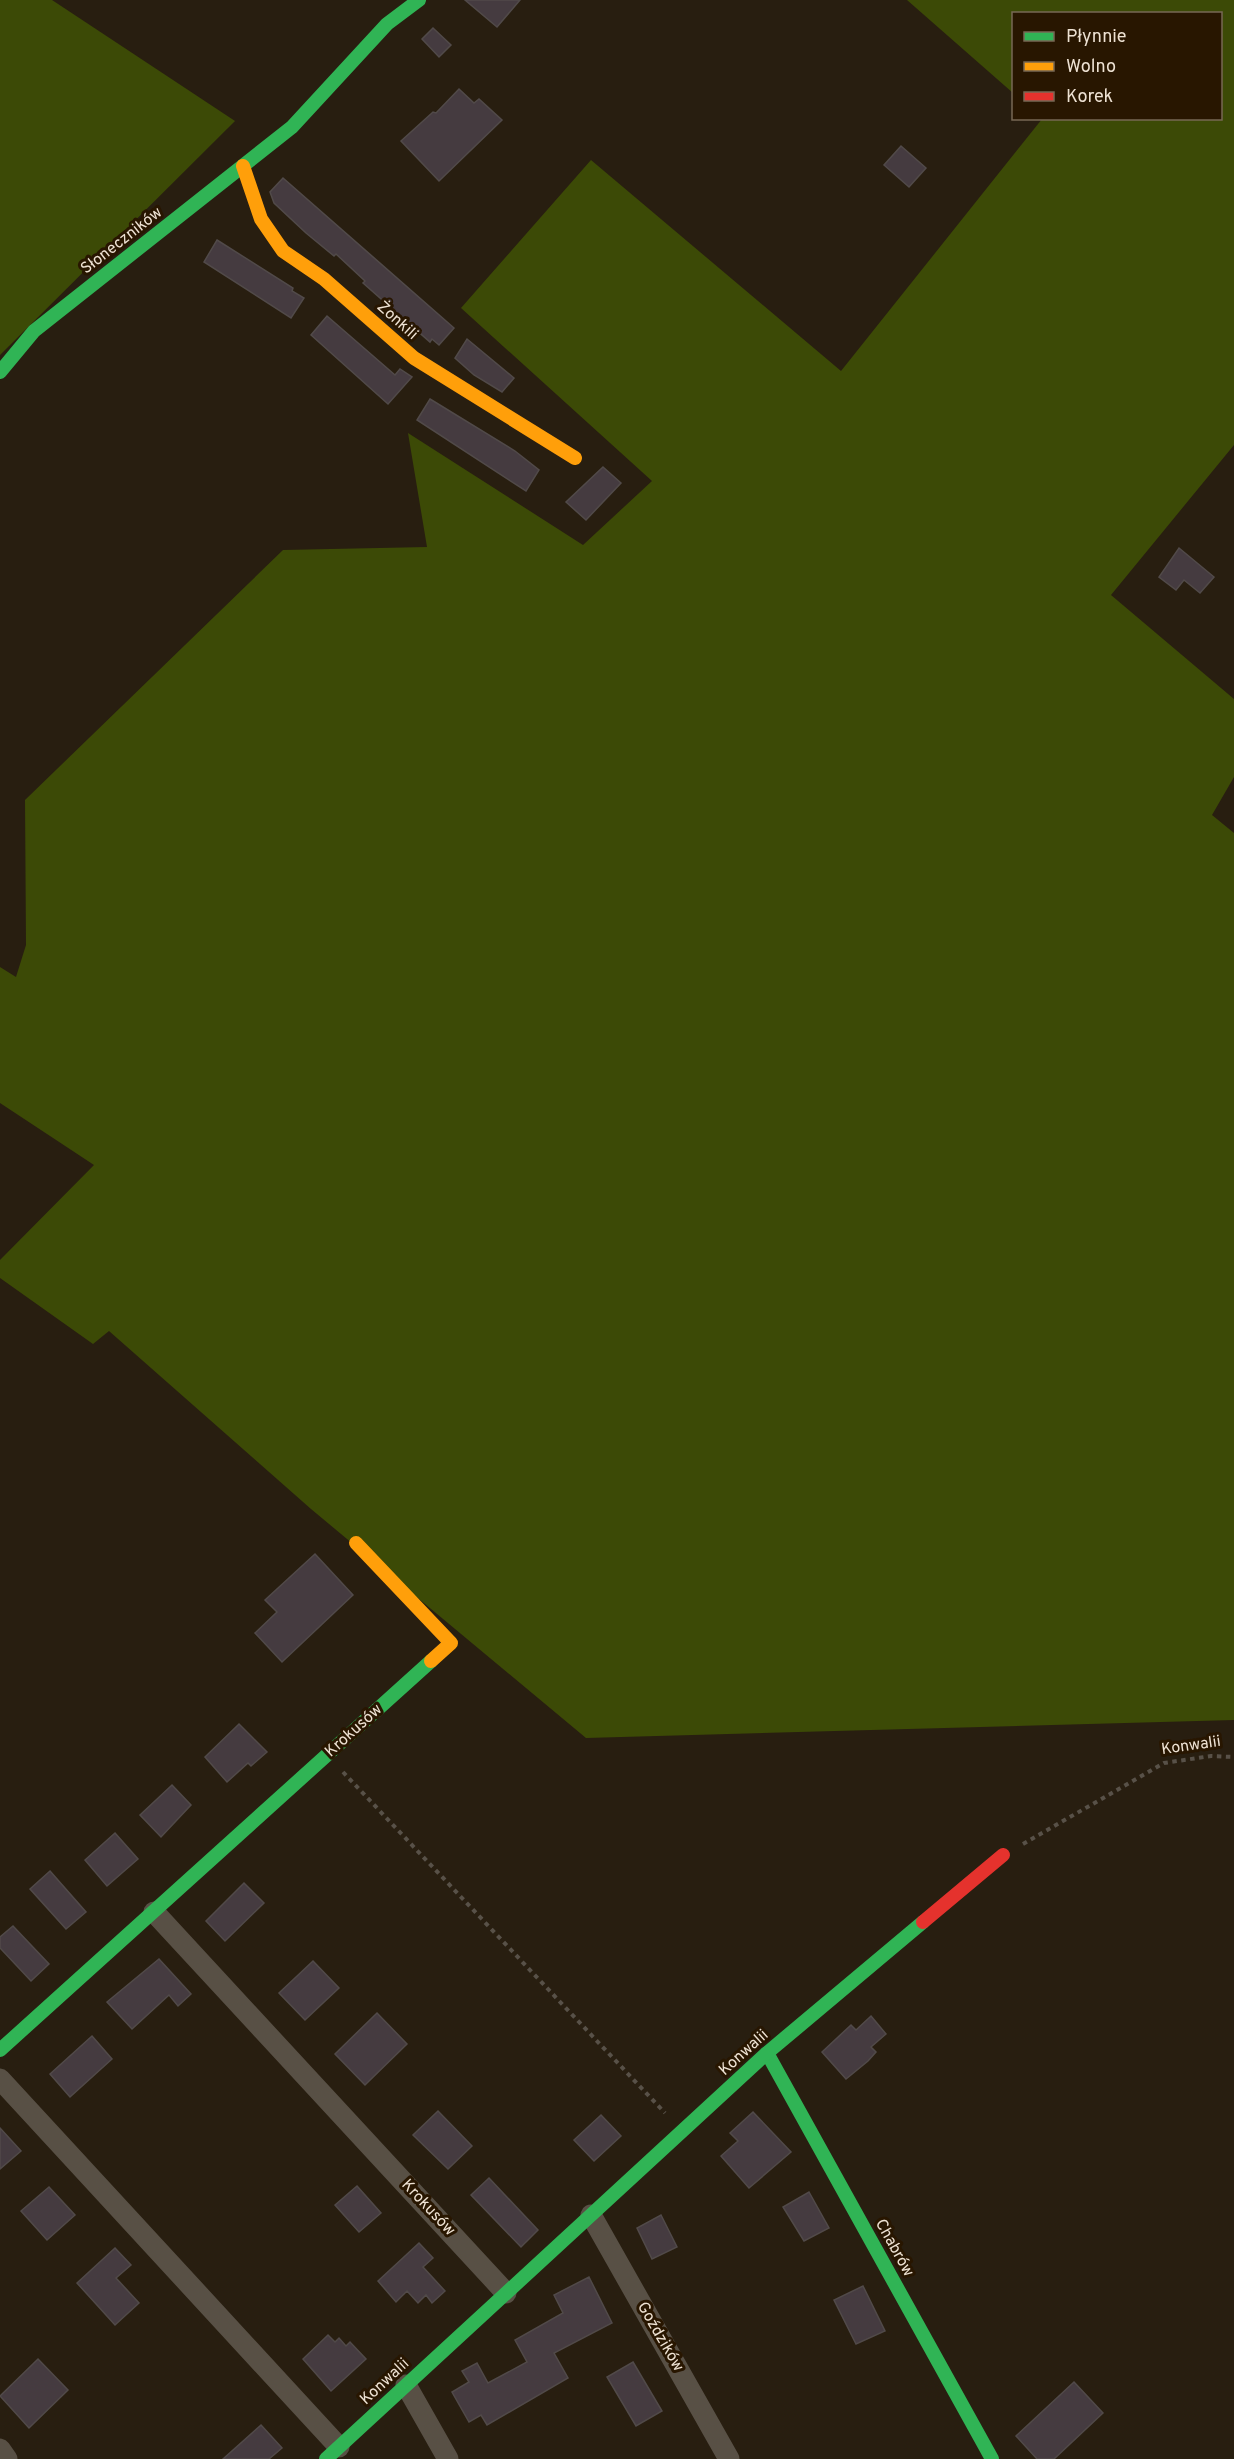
<svg xmlns="http://www.w3.org/2000/svg" width="1234" height="2459" viewBox="0 0 1234 2459" font-family="Overpass,sans-serif">
	<style>
		.green { fill: #3c4a06 }
		.building { fill: #453b40; stroke: #514a49; stroke-width: 1.5 }
		.lines { fill: none; stroke-linecap: round; stroke-linejoin: round }
		.path { stroke: #585148; stroke-width: 4; stroke-dasharray: 4.5 4.5; stroke-linecap: butt }
		.street { stroke: #585045; stroke-width: 21 }
		.fast { stroke: #30b455; stroke-width: 14 }
		.slow { stroke: #ff9f0a; stroke-width: 14 }
		.jam { stroke: #e5322d; stroke-width: 14 }
		.labels { text-anchor: middle; dominant-baseline: central; stroke-width: 6; stroke-linejoin: round; paint-order: stroke }
		.street-label { font-size: 16px; fill: #eee2d3; stroke: #281600 }
	</style>
	<rect width="100%" height="100%" fill="#281e10"/>
	<g class="green">
		<path d="M0,0H52L235,121L0,355Z"/>
		<path d="M907,0H1234V445L1111,595L1234,699V777L1212,815L1234,833V1720L586,1738L311,1509L109,1331L93,1344L0,1278V1260L94,1165L0,1103V967L16,977L26,945L25,800L283,550L427,547L408,433L583,545L652,481L461,308L591,160L841,371L1042,119L1220,118V14H1014L1013,93Z"/>
	</g>
	<g class="building">
		<path d="M465,0H520L497,27Z"/>
		<path d="M433,28L451,45L439,57L422,39Z"/>
		<path d="M459,89L474,103L479,99L502,120L439,181L401,141L433,112L436,113Z"/>
		<path d="M901,146L926,168L909,187L884,165Z"/>
		<path d="M283,178L454,328L439,345L432,339L430,342L363,283L365,281L336,254L334,256L306,233L274,203L270,192Z"/>
		<path d="M217,240L293,288L292,291L304,298L291,318L204,262Z"/>
		<path d="M327,316L395,375L400,369L412,377L388,404L311,335Z"/>
		<path d="M467,339L514,378L502,392L474,375L455,358Z"/>
		<path d="M430,399L515,451L539,470L526,491L417,420Z"/>
		<path d="M603,467L621,483L586,520L566,502Z"/>
		<path d="M1179,548L1214,577L1200,593L1184,580L1176,590L1159,577Z"/>
		<path d="M315,1554L353,1595L282,1662L255,1633L277,1612L265,1600Z"/>
		<path d="M239,1724L267,1752L251,1766L248,1763L227,1782L205,1757Z"/>
		<path d="M172,1785L191,1805L161,1837L140,1815Z"/>
		<path d="M115,1833L138,1859L107,1886L85,1860Z"/>
		<path d="M50,1871L86,1912L66,1929L30,1889Z"/>
		<path d="M244,1883L264,1903L225,1941L206,1921Z"/>
		<path d="M13,1926L49,1964L31,1981L0,1948V1937Z"/>
		<path d="M159,1959L191,1994L178,2006L169,1995L132,2029L107,2002Z"/>
		<path d="M313,1961L339,1988L305,2020L279,1993Z"/>
		<path d="M377,2013L407,2044L365,2085L335,2054Z"/>
		<path d="M871,2016L886,2034L871,2047L876,2052L868,2061L846,2079L822,2052L851,2025L856,2030Z"/>
		<path d="M92,2036L112,2059L70,2097L50,2074Z"/>
		<path d="M438,2111L472,2146L448,2169L413,2135Z"/>
		<path d="M753,2112L791,2152L749,2188L721,2156L738,2141L730,2133Z"/>
		<path d="M601,2115L621,2136L594,2161L574,2140Z"/>
		<path d="M0,2128L21,2151L0,2169Z"/>
		<path d="M489,2178L538,2230L521,2247L471,2195Z"/>
		<path d="M357,2186L381,2213L359,2232L335,2205Z"/>
		<path d="M49,2187L75,2215L47,2240L21,2211Z"/>
		<path d="M809,2192L829,2228L804,2241L783,2207Z"/>
		<path d="M661,2215L677,2247L652,2259L637,2228Z"/>
		<path d="M419,2243L433,2258L423,2267L445,2291L432,2303L426,2295L418,2303L407,2291L396,2302L378,2281Z"/>
		<path d="M115,2248L131,2265L116,2278L139,2303L115,2325L77,2283Z"/>
		<path d="M589,2277L612,2323L554,2353L568,2378L487,2425L481,2415L469,2422L452,2392L469,2382L462,2371L477,2363L488,2383L527,2362L515,2340L563,2313L554,2295Z"/>
		<path d="M863,2286L885,2331L856,2344L834,2300Z"/>
		<path d="M328,2335L335,2342L339,2338L346,2346L350,2342L366,2359L331,2391L303,2359Z"/>
		<path d="M38,2359L68,2390L29,2428L0,2396Z"/>
		<path d="M633,2362L662,2411L636,2426L607,2377Z"/>
		<path d="M1074,2382L1103,2413L1054,2459H1037L1016,2436Z"/>
		<path d="M261,2425L282,2448L269,2459H223Z"/>
	</g>
	<g class="lines">
		<g class="path">
			<path d="M343,1772L665,2113"/>
			<path d="M1023,1844L1164,1763L1211,1756L1234,1757"/>
		</g>
		<g class="street">
			<path d="M154,1912L506,2293"/>
			<path d="M0,2079L339,2447"/>
			<path d="M591,2215L729,2459"/>
			<path d="M406,2385L448,2459"/>
			<path d="M0,2449L7,2459"/>
		</g>
		<g class="fast">
			<path d="M0,372L34,331L292,127L387,24L419,0"/>
			<path d="M0,2050L431,1661"/>
			<path d="M767,2053L992,2459"/>
			<path d="M326,2459L767,2053L923,1922"/>
		</g>
		<g class="slow">
			<path d="M243,166L261,219L283,251L324,279L414,358L575,458"/>
			<path d="M356,1543L451,1643L431,1661"/>
		</g>
		<path class="jam" d="M923,1922L1003,1855"/>
	</g>
	<g class="labels">
		<g class="street-label">
			<text transform="translate(122 241) rotate(-38)">Słoneczników</text>
			<text transform="translate(397 321) rotate(42)">Żonkili</text>
			<text transform="translate(354 1731) rotate(-42)">Krokusów</text>
			<text transform="translate(1191 1746) rotate(-8)">Konwalii</text>
			<text transform="translate(744 2053) rotate(-42)">Konwalii</text>
			<text transform="translate(428 2208) rotate(47)">Krokusów</text>
			<text transform="translate(894 2248) rotate(61)">Chabrów</text>
			<text transform="translate(660 2337) rotate(60)">Goździków</text>
			<text transform="translate(385 2382) rotate(-43)">Konwalii</text>
		</g>
	</g>
	<rect x="1012" y="12" width="210" height="108" fill="#281600" stroke="#776854" stroke-width="1.5"/>
	<rect x="1024" y="32" width="30" height="9" fill="#30b455" stroke="#776854" stroke-width="1.5"/>
	<text x="1066" y="42" font-size="18" fill="#eee2d3">Płynnie</text>
	<rect x="1024" y="62" width="30" height="9" fill="#ff9f0a" stroke="#776854" stroke-width="1.5"/>
	<text x="1066" y="72" font-size="18" fill="#eee2d3">Wolno</text>
	<rect x="1024" y="92" width="30" height="9" fill="#e5322d" stroke="#776854" stroke-width="1.5"/>
	<text x="1066" y="102" font-size="18" fill="#eee2d3">Korek</text>
</svg>
